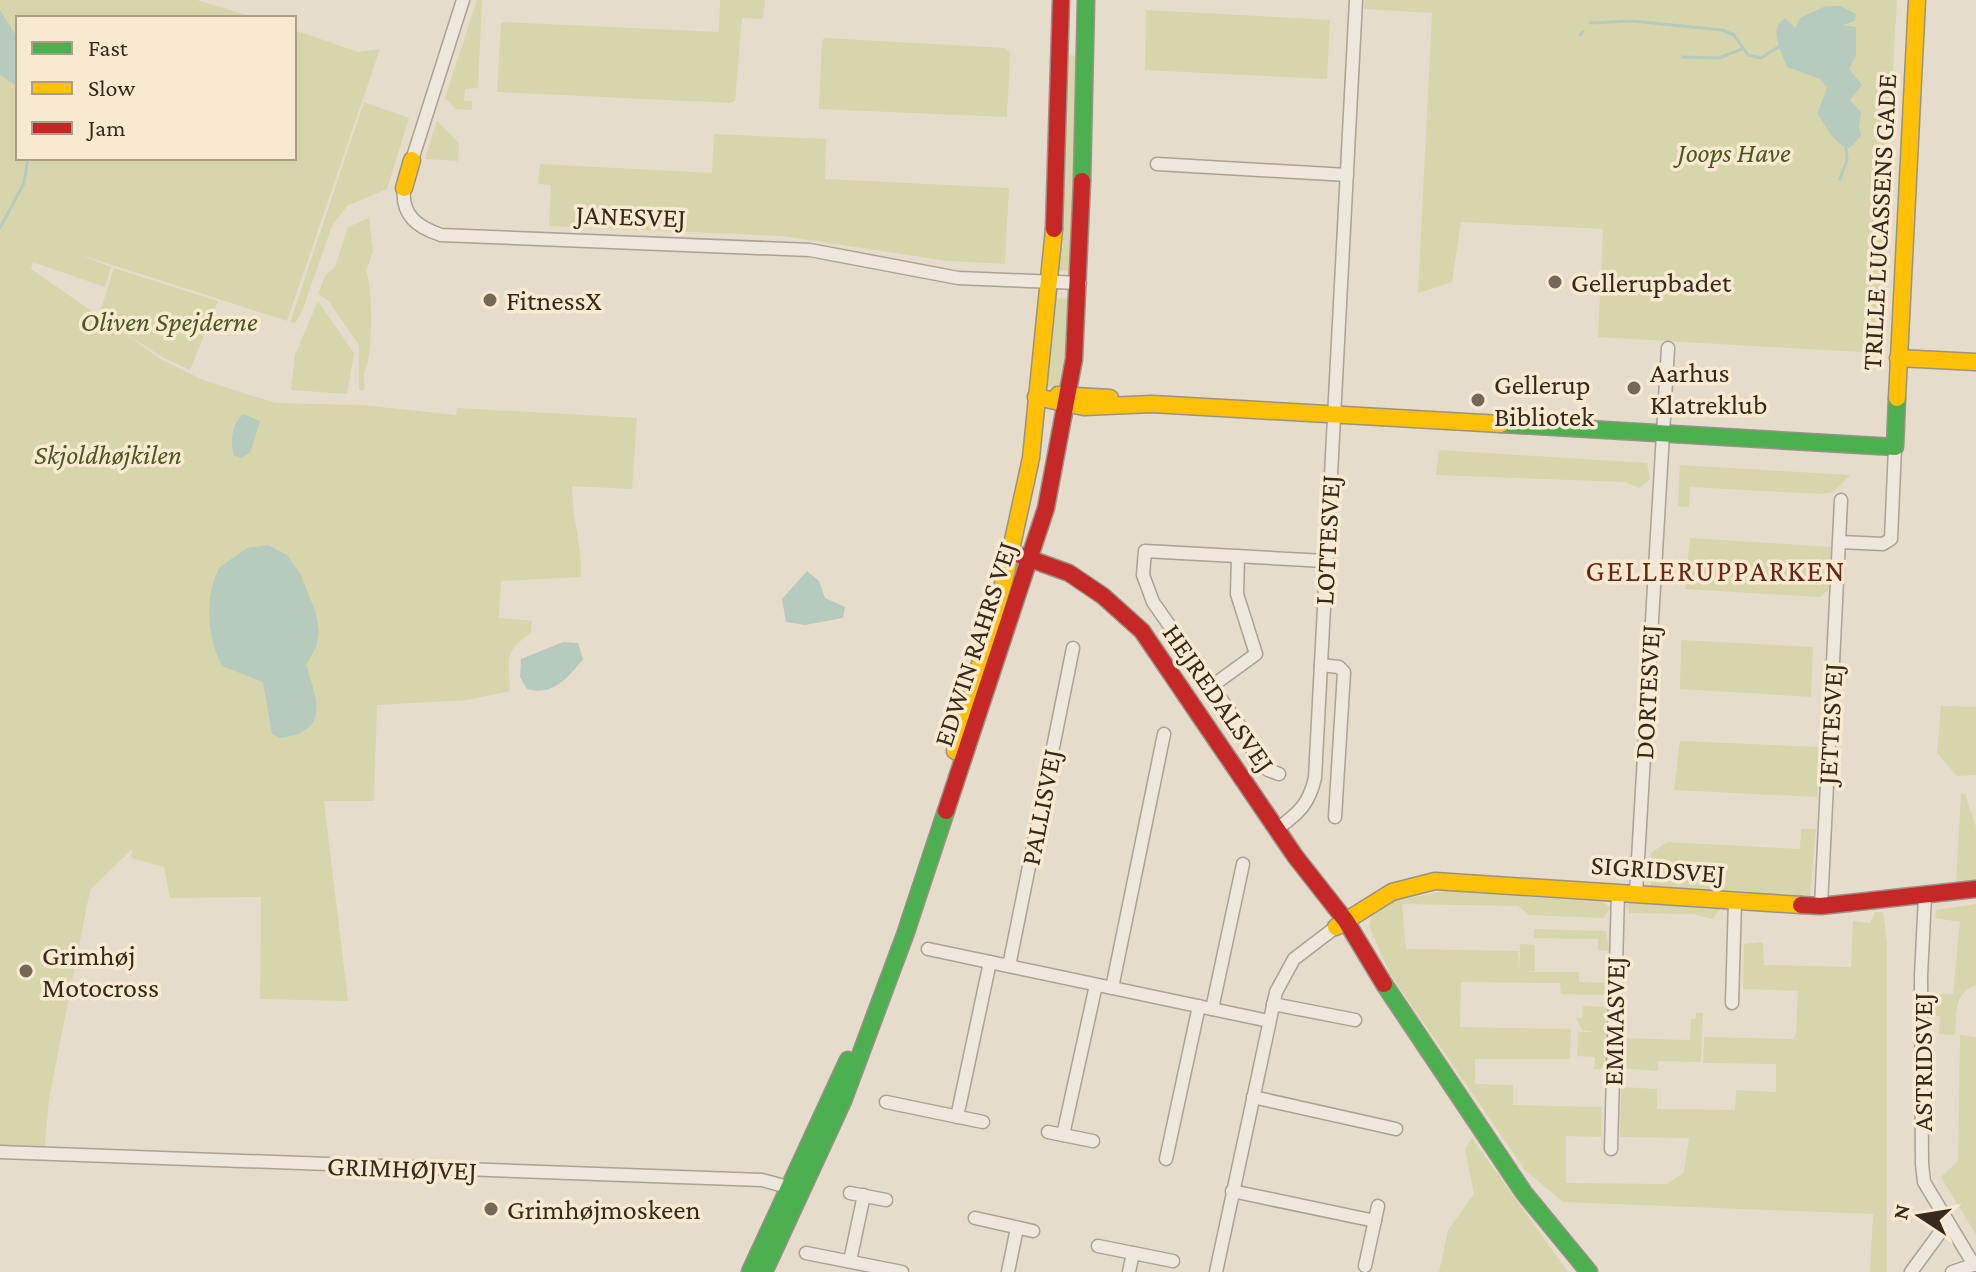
<svg xmlns="http://www.w3.org/2000/svg" width="1976" height="1272" viewBox="0 0 1976 1272" font-family="'Crimson Pro',serif">
	<style>
		.green { fill: #d7d5ac }
		.water { fill: #b7cabe }
		.lines { fill: none; stroke-linecap: round; stroke-linejoin: round }
		.stream { stroke: #b7cabe; stroke-width: 3 }
		.street-casing { stroke: #aba194; stroke-width: 15 }
		.fast-casing { stroke: #9a9185; stroke-width: 19 }
		.slow-casing { stroke: #9a9185; stroke-width: 19 }
		.jam-casing { stroke: #9a9185; stroke-width: 19 }
		.street { stroke: #ede7dd; stroke-width: 12 }
		.fast { stroke: #4caf50; stroke-width: 16 }
		.slow { stroke: #ffc107; stroke-width: 16 }
		.jam { stroke: #c62828; stroke-width: 16 }
		.poi-dot { fill: #766859; stroke: #f8ead0; stroke-width: 3 }
		.labels { text-anchor: middle; dominant-baseline: central; stroke-width: 7; stroke-linejoin: round; paint-order: stroke }
		.park-label { font-size: 28px; font-style: italic; fill: #4c5721; stroke: #f8ead0 }
		.street-label { font-size: 28px; fill: #39291c; stroke: #f8ead0 }
		.poi-label { font-size: 28px; fill: #39291c; stroke: #f8ead0; text-anchor: start }
		.neighbourhood-label { font-size: 30px; letter-spacing: 2px; fill: #692618; stroke: #f8ead0 }
	</style>
	<rect width="100%" height="100%" fill="#e6dccb"/>
	<g class="green">
		<path d="M0,0H197L257,18H18V158H294V30L358,52L380,49L287,321L81,255L111,267L105,287L33,262L31,269L119,330L100,312L114,268L218,301L190,370L162,357L120,330L162,360L203,380L275,403L362,405L456,415L457,408L637,418L632,489L572,486C572,517 582,546 581,577L501,581L499,618L532,621L531,633C503,652 509,660 510,691L467,700L377,705L374,801H324L348,1001L260,999L261,897L170,898L164,867L131,858L132,849L90,890L49,1099L44,1155L0,1152Z"/>
		<path d="M477,0H482L478,88L465,89L464,101H472V110L456,109L445,98Z"/>
		<path d="M720,0H765L763,19L742,18L735,101L731,103L497,92L501,22L719,32Z"/>
		<path d="M1365,0H1897L1877,353L1598,337L1603,229L1461,222L1452,282L1418,293L1432,13L1364,9Z"/>
		<path d="M1146,10L1330,20L1327,79L1145,70Z"/>
		<path d="M826,38L1005,48L1010,53L1007,117L819,109L822,40Z"/>
		<path d="M1065,55L1078,56L1075,268L1072,271L1058,270Z"/>
		<path d="M364,102L409,118L387,189L347,206L332,226L302,311L296,322L290,323Z"/>
		<path d="M437,121L459,143L458,161L425,159Z"/>
		<path d="M714,134L826,139L825,179L1009,188L1005,264L948,261L782,236L549,226L551,185L538,184L540,164L712,173Z"/>
		<path d="M369,218L373,252L366,270C373,291 372,339 368,361C365,372 362,375 365,386L363,391L359,390V345L328,300L318,294L325,276L335,267L348,227Z"/>
		<path d="M1056,298L1069,299L1071,303L1061,388L1045,386Z"/>
		<path d="M318,301L354,353L347,394L291,390L295,355Z"/>
		<path d="M1439,450L1647,463L1650,479L1640,488L1625,482L1436,475Z"/>
		<path d="M1680,465L1850,475L1834,492L1821,494L1690,487L1689,507L1678,506Z"/>
		<path d="M1690,538L1831,547L1829,589L1820,597L1685,589Z"/>
		<path d="M1681,640L1813,647L1811,697L1680,689Z"/>
		<path d="M1941,706L1976,707V775L1957,776L1937,753Z"/>
		<path d="M1680,741L1820,747L1817,797L1674,790Z"/>
		<path d="M1961,794H1965L1976,827V880L1956,882Z"/>
		<path d="M1801,829H1816L1810,896L1651,886V853L1667,842L1800,849Z"/>
		<path d="M1444,891L1603,902L1611,908L1603,918L1529,915L1518,906L1402,904L1406,949L1518,951L1519,972L1520,944L1535,945V971L1523,972H1579V982L1608,983V991L1602,995L1561,994L1560,983L1461,982L1460,1027L1571,1029L1570,1059H1475V1084L1513,1085V1105L1602,1107L1601,1137L1566,1136V1183L1667,1184L1684,1172L1689,1138L1620,1137L1621,1087L1657,1089V1109L1735,1110L1736,1090L1776,1092V1064L1703,1063L1704,1037L1793,1039L1796,1032L1798,991L1743,989L1744,944L1763,942L1764,965L1851,967L1853,921L1870,923L1875,912H1883L1887,943V1272H1870L1873,1214L1563,1202L1525,1170L1390,974L1369,926L1371,917L1395,901Z"/>
		<path d="M1631,903L1720,909L1713,919L1693,914L1629,913L1626,905Z"/>
		<path d="M1976,904V985C1953,993 1957,1014 1955,1035L1939,1034L1940,1017L1930,1014L1929,993L1953,994L1960,922L1935,918L1936,910Z"/>
		<path d="M1534,929L1606,931L1609,950L1598,951V939L1534,938Z"/>
		<path d="M1583,1006L1608,1007L1606,1067L1594,1070L1595,1057L1577,1056L1578,1032H1596L1582,1030L1576,1018H1582Z"/>
		<path d="M1696,1013H1703L1701,1062L1658,1061V1071L1621,1068V1038L1690,1040L1691,1019H1696Z"/>
		<path d="M1960,1035L1976,1037V1235L1941,1177L1958,1161Z"/>
		<path d="M1472,1138L1568,1272H1439L1448,1230L1474,1194L1465,1149Z"/>
	</g>
	<g class="water">
		<path d="M1826,6H1840L1856,14L1855,21L1843,25L1856,27V56L1849,69L1862,85L1850,100L1861,112L1859,127L1861,136L1850,148C1833,144 1827,126 1817,114L1827,88L1820,79L1787,67C1782,52 1767,29 1785,18L1796,28L1800,18Z"/>
		<path d="M0,10L18,39V87L0,75Z"/>
		<path d="M243,414L260,421L250,453L241,458L233,455C231,438 231,427 243,414Z"/>
		<path d="M268,545L287,555L301,575L316,613L319,632L316,647L306,665C317,700 331,731 280,738L272,734L263,682L222,666C207,637 204,595 220,567L247,548Z"/>
		<path d="M807,571L819,581L825,598L845,607L843,618L805,625L786,622L782,599Z"/>
		<path d="M563,642L578,643L583,659C569,677 552,697 527,689L520,677L521,659Z"/>
	</g>
	<g class="lines">
		<g class="stream">
			<path d="M1590,23L1632,21L1722,30L1734,35L1748,55L1761,58L1780,46"/>
			<path d="M1580,35L1583,32"/>
			<path d="M1683,57L1719,58L1742,49"/>
			<path d="M1840,179L1847,160L1846,147"/>
			<path d="M0,228L24,183L28,158"/>
		</g>
		<defs>
			<g id="street">
				<path d="M412,160L463,0"/>
				<path d="M1157,164L1347,175"/>
				<path d="M404,188C401,215 417,227 441,235L810,250L958,278L1080,283"/>
				<path d="M1840,542L1883,544L1891,539L1895,447"/>
				<path d="M1321,665L1339,667L1344,672L1335,817"/>
				<path d="M1212,686L1256,654L1237,594L1238,556"/>
				<path d="M1279,774L1268,770L1257,760L1244,732L1153,602L1143,575L1145,551L1325,561"/>
				<path d="M1277,829C1299,813 1309,804 1315,778L1356,0"/>
				<path d="M1636,893L1668,348"/>
				<path d="M1925,896L1921,976L1922,1164L1924,1182L1974,1265"/>
				<path d="M1821,906L1841,500"/>
				<path d="M928,949L1269,1021"/>
				<path d="M1009,966L1073,648"/>
				<path d="M1112,988L1164,734"/>
				<path d="M1732,1003L1735,900"/>
				<path d="M1273,1004L1355,1020"/>
				<path d="M1212,1009L1243,864"/>
				<path d="M1253,1097L1396,1129"/>
				<path d="M886,1102L983,1122"/>
				<path d="M957,1117L990,962"/>
				<path d="M1048,1132L1093,1141"/>
				<path d="M1063,1135L1096,985"/>
				<path d="M1611,1149L1618,892"/>
				<path d="M0,1152L762,1180L795,1189"/>
				<path d="M1166,1159L1199,1006"/>
				<path d="M1232,1191L1375,1221"/>
				<path d="M850,1193L886,1200"/>
				<path d="M975,1218L1033,1231"/>
				<path d="M1098,1246L1173,1261"/>
				<path d="M806,1253L902,1272"/>
				<path d="M850,1261L864,1195"/>
				<path d="M1365,1266L1378,1206"/>
				<path d="M1008,1272L1017,1228"/>
				<path d="M1129,1272L1133,1253"/>
				<path d="M1216,1272L1276,992L1294,959L1336,927"/>
				<path d="M1911,1272L1947,1223"/>
				<path d="M1952,1272L1976,1264"/>
			</g>
			<g id="fast">
				<path d="M1082,181L1086,0"/>
				<path d="M1501,424L1895,447L1897,398"/>
				<path d="M1384,984L1524,1193L1589,1272"/>
				<path d="M750,1272L848,1060"/>
				<path d="M764,1272L843,1101L905,935L946,811"/>
			</g>
			<g id="slow">
				<path d="M404,188L412,160"/>
				<path d="M1898,358L1976,362"/>
				<path d="M1058,395L1110,398"/>
				<path d="M1036,397L1084,407L1152,404L1501,424"/>
				<path d="M1897,398L1917,0"/>
				<path d="M955,751L1005,577L1031,458L1054,229"/>
				<path d="M1336,927L1392,892L1435,881L1801,905"/>
			</g>
			<g id="jam">
				<path d="M1054,229L1061,0"/>
				<path d="M1022,556L1069,573L1103,596L1142,631L1295,856L1346,921L1384,984"/>
				<path d="M946,811L1046,508L1074,359L1082,181"/>
				<path d="M1801,905L1821,906L1976,889"/>
			</g>
		</defs>
		<use href="#street" class="street-casing"/>
		<use href="#fast" class="fast-casing"/>
		<use href="#slow" class="slow-casing"/>
		<use href="#jam" class="jam-casing"/>
		<use href="#street" class="street"/>
		<use href="#fast" class="fast"/>
		<use href="#slow" class="slow"/>
		<use href="#jam" class="jam"/>
	</g>
	<g class="poi-dot">
		<circle cx="1555" cy="282" r="8"/>
		<circle cx="490" cy="300" r="8"/>
		<circle cx="1634" cy="388" r="8"/>
		<circle cx="1478" cy="400" r="8"/>
		<circle cx="26" cy="971" r="8"/>
		<circle cx="491" cy="1209" r="8"/>
	</g>
	<g class="labels">
		<g class="park-label">
			<text x="1734" y="152">Joops Have</text>
			<text x="169" y="321">Oliven Spejderne</text>
			<text x="108" y="454">Skjoldhøjkilen</text>
		</g>
		<g class="street-label">
			<text transform="translate(631 216) rotate(2)">JANESVEJ</text>
			<text transform="translate(1879 222) rotate(-87)">TRILLE LUCASSENS GADE</text>
			<text transform="translate(1327 540) rotate(-87)">LOTTESVEJ</text>
			<text transform="translate(975 644) rotate(-72)">EDWIN RAHRS VEJ</text>
			<text transform="translate(1647 692) rotate(-87)">DORTESVEJ</text>
			<text transform="translate(1219 698) rotate(55)">HEJREDALSVEJ</text>
			<text transform="translate(1830 724) rotate(-87)">JETTESVEJ</text>
			<text transform="translate(1041 807) rotate(-79)">PALLISVEJ</text>
			<text transform="translate(1658 869) rotate(4)">SIGRIDSVEJ</text>
			<text transform="translate(1614 1021) rotate(-89)">EMMASVEJ</text>
			<text transform="translate(1922 1062) rotate(-90)">ASTRIDSVEJ</text>
			<text transform="translate(402 1168) rotate(2)">GRIMHØJVEJ</text>
		</g>
		<g class="poi-label">
			<text x="1571" y="282">Gellerupbadet</text>
			<text x="506" y="300">FitnessX</text>
			<text x="1650" y="372">Aarhus<tspan x="1650" dy="32">Klatreklub</tspan></text>
			<text x="1494" y="384">Gellerup<tspan x="1494" dy="32">Bibliotek</tspan></text>
			<text x="42" y="955">Grimhøj<tspan x="42" dy="32">Motocross</tspan></text>
			<text x="507" y="1209">Grimhøjmoskeen</text>
		</g>
		<g class="neighbourhood-label">
			<text x="1716" y="570">GELLERUPPARKEN</text>
		</g>
	</g>
	<rect x="16" y="16" width="280" height="144" fill="#f8ead0" stroke="#ac9d88" stroke-width="2"/>
	<rect x="32" y="42" width="40" height="12" fill="#4caf50" stroke="#ac9d88" stroke-width="2"/>
	<text x="88" y="56" font-size="24" fill="#39291c">Fast</text>
	<rect x="32" y="82" width="40" height="12" fill="#ffc107" stroke="#ac9d88" stroke-width="2"/>
	<text x="88" y="96" font-size="24" fill="#39291c">Slow</text>
	<rect x="32" y="122" width="40" height="12" fill="#c62828" stroke="#ac9d88" stroke-width="2"/>
	<text x="88" y="136" font-size="24" fill="#39291c">Jam</text>
	<g transform="translate(1920 1216) rotate(282)" stroke="#f8ead0" stroke-width="6" paint-order="stroke">
	<path d="M0-6L14 30L0 20L-14 30Z" fill="#39291c"/>
	<text y="-12" font-size="22" font-weight="bold" text-anchor="middle" fill="#39291c">N</text>
	</g>
</svg>
